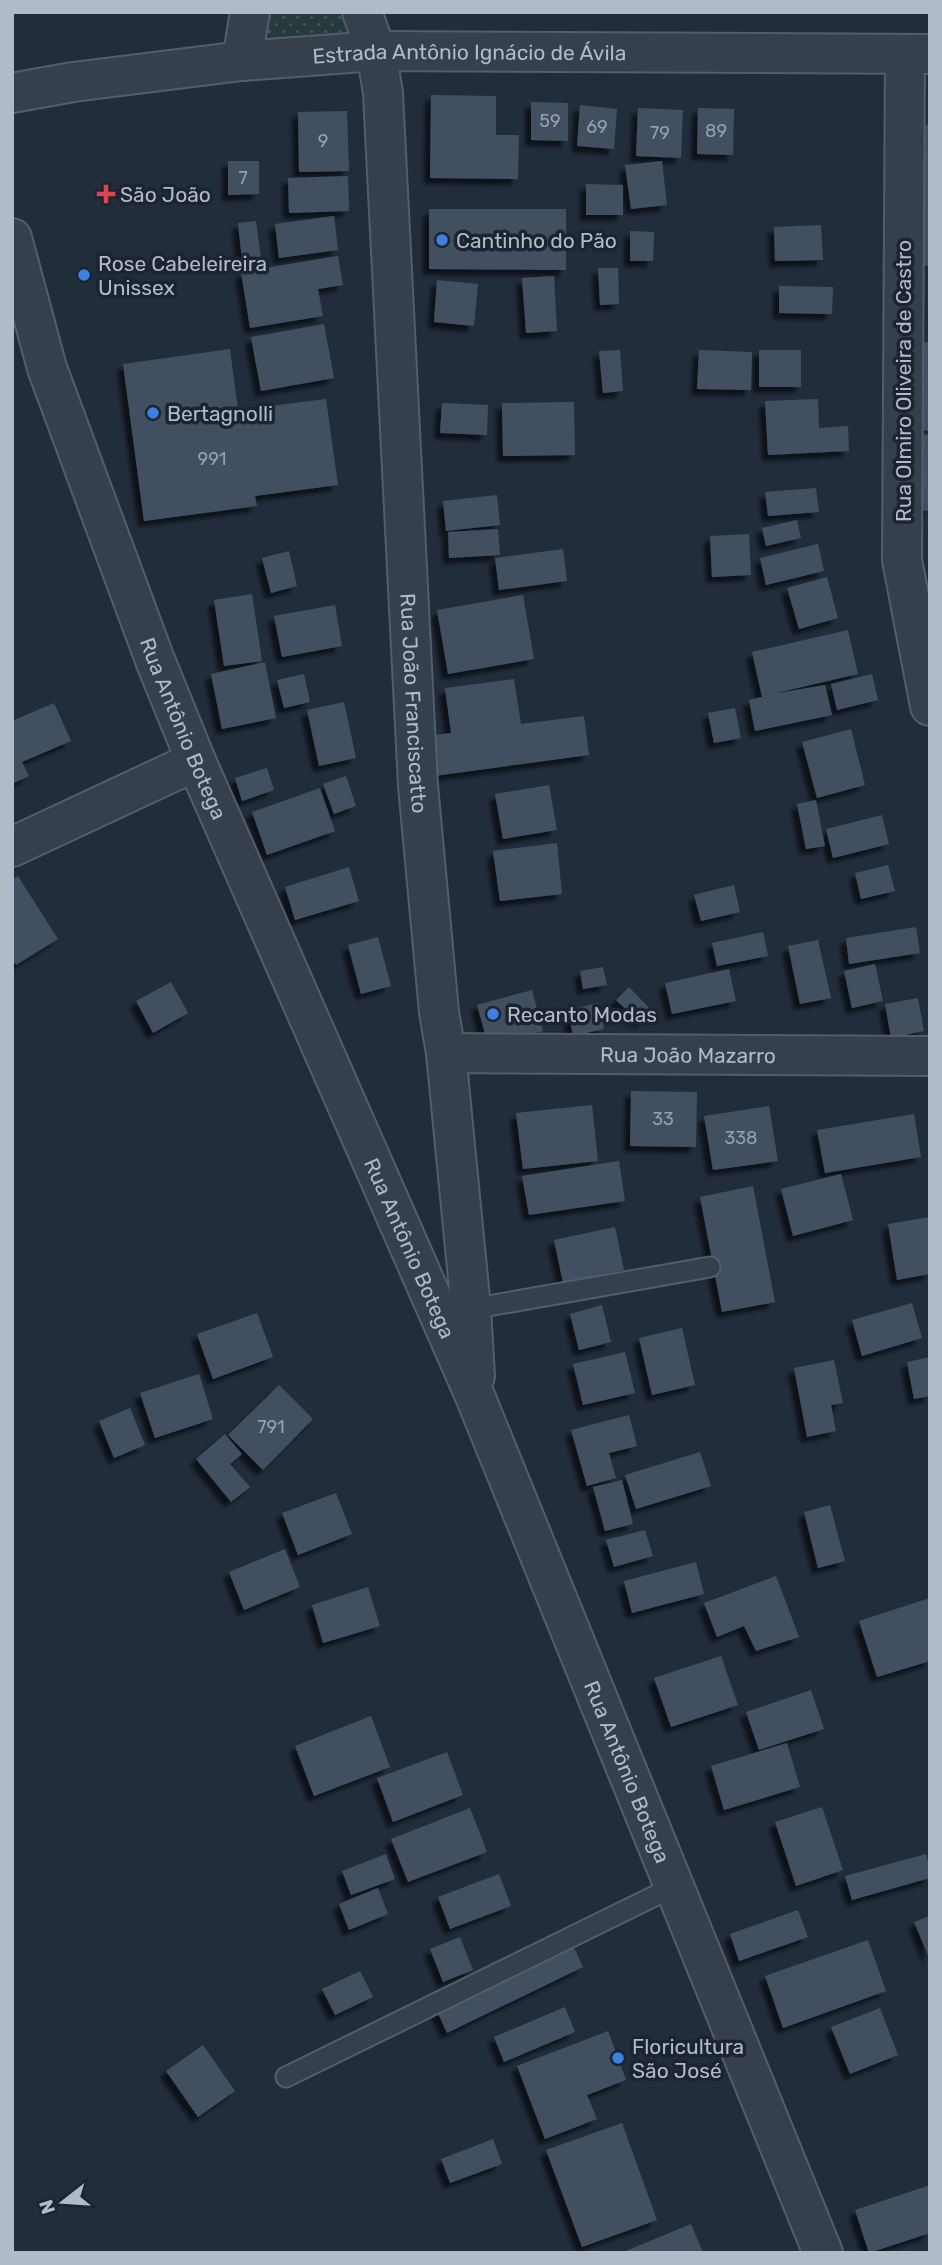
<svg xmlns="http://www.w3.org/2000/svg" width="942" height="2265" viewBox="0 0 942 2265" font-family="Rubik,sans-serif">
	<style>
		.grass { fill: url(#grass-dots) }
		.building { fill: #435060; filter: url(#shadow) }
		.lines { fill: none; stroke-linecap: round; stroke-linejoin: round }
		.service-casing { stroke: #545d6a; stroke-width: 23 }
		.minor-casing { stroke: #545d6a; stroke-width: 42 }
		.tertiary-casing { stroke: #545d6a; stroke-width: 42 }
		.service { stroke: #363f4c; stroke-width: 19 }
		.minor { stroke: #363f4c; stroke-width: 38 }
		.tertiary { stroke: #363f4c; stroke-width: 38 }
		.health-dot { fill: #e0444e; stroke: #1b2430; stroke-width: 2.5 }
		.shop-dot { fill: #3f7fe0; stroke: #1b2430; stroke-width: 2.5 }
		.labels { text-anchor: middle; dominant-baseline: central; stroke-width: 7; stroke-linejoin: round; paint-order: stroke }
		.number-label { font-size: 18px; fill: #96a0ad }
		.street-label { font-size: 21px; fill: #b1bac7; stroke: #1b2430 }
		.poi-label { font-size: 21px; fill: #b1bac7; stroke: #1b2430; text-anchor: start }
	</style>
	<defs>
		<pattern id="grass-dots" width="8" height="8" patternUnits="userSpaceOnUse" patternTransform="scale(1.75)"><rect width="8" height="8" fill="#243a3d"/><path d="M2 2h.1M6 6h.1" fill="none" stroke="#415458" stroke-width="1.8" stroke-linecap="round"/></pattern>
		<filter id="shadow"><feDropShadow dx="-6" dy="6" stdDeviation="2" flood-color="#0009"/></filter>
	</defs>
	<rect width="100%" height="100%" fill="#222d3c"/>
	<path class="grass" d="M267,12H346L351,27L339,34L272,41L265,28Z"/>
	<g class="building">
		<path d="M431,95L496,96V135H519L518,179L430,178Z"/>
		<path d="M531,102L568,103V141L531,140Z"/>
		<path d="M580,105L617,109L614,149L577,146Z"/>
		<path d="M638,108L683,110L681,158L636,156Z"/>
		<path d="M698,108L734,109L733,155L697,154Z"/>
		<path d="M347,111L349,171L299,172L298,112Z"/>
		<path d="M923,125H930V266H922Z"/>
		<path d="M228,161H259V194L228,195Z"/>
		<path d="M662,161L667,205L631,209L625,165Z"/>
		<path d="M348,176L349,211L289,213L288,178Z"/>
		<path d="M586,184L623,185V215H586Z"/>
		<path d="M429,209H566V270L429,269Z"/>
		<path d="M334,216L338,250L279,258L275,224Z"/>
		<path d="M256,221L261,258L242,260L238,223Z"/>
		<path d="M821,225L823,260L775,261L774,227Z"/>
		<path d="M630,231L654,232L653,261H630Z"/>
		<path d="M338,256L343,285L318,289L323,316L250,328L241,272Z"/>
		<path d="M598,268H618L619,304L600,305Z"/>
		<path d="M554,276L557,331L526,333L522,278Z"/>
		<path d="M437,280L478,284L474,326L434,322Z"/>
		<path d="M779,286L833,287L832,314L779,313Z"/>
		<path d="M324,324L334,378L261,391L251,337Z"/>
		<path d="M924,342H930V431L920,430Z"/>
		<path d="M230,349L238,410L326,399L338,485L255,496L257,506L144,521L123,364Z"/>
		<path d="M620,350L623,391L603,393L599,351Z"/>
		<path d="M699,350L752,352L751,390L697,389Z"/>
		<rect x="759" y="350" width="42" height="37"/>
		<path d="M818,399L819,428L848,426L849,451L768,455L765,401Z"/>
		<path d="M574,402L575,455L503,456L502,403Z"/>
		<path d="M442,403L488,405L487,435L440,433Z"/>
		<path d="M922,434L930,435V511L919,510Z"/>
		<path d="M816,488L819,512L768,516L765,492Z"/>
		<path d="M497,495L500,525L446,531L443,501Z"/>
		<path d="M797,520L801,538L766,546L762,528Z"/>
		<path d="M498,529L500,555L449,558L448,532Z"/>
		<path d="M749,534L751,575L712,577L710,536Z"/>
		<path d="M818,544L824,571L766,585L760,558Z"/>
		<path d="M563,549L567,581L499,590L495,558Z"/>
		<path d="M289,551L297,586L271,593L262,558Z"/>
		<path d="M827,577L838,618L799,629L787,588Z"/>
		<path d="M252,594L262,661L224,666L214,600Z"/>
		<path d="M523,595L534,659L448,674L437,610Z"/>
		<path d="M335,605L342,646L282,657L274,616Z"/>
		<path d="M848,630L858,674L772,694L825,685L832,715L755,731L749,700L762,697L752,652Z"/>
		<path d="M265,662L276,718L222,729L211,674Z"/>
		<path d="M304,674L310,702L284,708L277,680Z"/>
		<path d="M872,674L878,700L837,710L831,684Z"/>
		<path d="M514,679L521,724L584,716L589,755L434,776L428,736L451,733L445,688Z"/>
		<path d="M344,702L356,758L319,766L307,710Z"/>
		<path d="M54,703L71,741L22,762L29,776L12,784V721Z"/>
		<path d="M735,708L741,738L714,743L708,713Z"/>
		<path d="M851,729L865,785L817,798L802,742Z"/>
		<path d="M267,768L274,790L242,801L235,778Z"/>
		<path d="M346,776L356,806L334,814L323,784Z"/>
		<path d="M549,785L557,830L503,839L495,794Z"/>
		<path d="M320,788L335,831L267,855L252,812Z"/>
		<path d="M816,800L825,846L806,849L797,804Z"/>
		<path d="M882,815L889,844L833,858L826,829Z"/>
		<path d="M557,843L562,894L500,901L493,851Z"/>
		<path d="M888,865L895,891L861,899L855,873Z"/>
		<path d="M349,867L359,901L295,920L285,887Z"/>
		<path d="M18,876L58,939L16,965L12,959V880Z"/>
		<path d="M734,885L740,912L701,921L694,895Z"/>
		<path d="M916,927L920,953L849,964L846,938Z"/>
		<path d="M763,932L768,956L717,966L712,943Z"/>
		<path d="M378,937L391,986L361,994L348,945Z"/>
		<path d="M818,940L831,998L800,1004L788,946Z"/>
		<path d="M875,964L883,1001L852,1008L844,971Z"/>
		<path d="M603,967L607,985L583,989L580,971Z"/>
		<path d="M729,969L736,1001L672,1014L665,983Z"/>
		<path d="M171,982L188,1013L153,1033L136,1001Z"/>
		<path d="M629,987L652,1011L640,1023L616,1000Z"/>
		<path d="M532,990L543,1031L488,1045L477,1005Z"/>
		<path d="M918,998L924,1031L891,1038L885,1004Z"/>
		<path d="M599,1003L604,1029L573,1036L568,1010Z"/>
		<path d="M631,1091L697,1092L696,1147L630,1146Z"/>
		<path d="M592,1105L598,1161L523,1169L516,1113Z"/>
		<path d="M769,1106L778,1161L713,1170L704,1116Z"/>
		<path d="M914,1114L921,1157L825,1173L817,1130Z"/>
		<path d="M619,1161L625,1201L529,1215L522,1176Z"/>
		<path d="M841,1174L853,1220L793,1236L781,1189Z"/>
		<path d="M753,1186L775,1302L722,1312L700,1197Z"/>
		<path d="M930,1217V1274L897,1280L888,1224Z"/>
		<path d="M615,1227L624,1270L563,1283L554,1240Z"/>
		<path d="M912,1303L922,1338L862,1356L852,1320Z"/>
		<path d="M602,1305L611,1342L579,1350L570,1314Z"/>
		<path d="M257,1313L273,1357L213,1379L197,1334Z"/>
		<path d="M682,1328L695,1385L652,1395L639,1338Z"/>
		<path d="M625,1352L635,1393L583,1405L573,1364Z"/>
		<path d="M930,1357V1396L914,1399L907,1362Z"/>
		<path d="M834,1360L843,1403L831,1405L836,1431L807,1437L794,1368Z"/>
		<path d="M199,1374L213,1419L155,1438L140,1393Z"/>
		<path d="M279,1385L313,1419L263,1470L228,1435Z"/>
		<path d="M130,1408L145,1445L114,1458L99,1421Z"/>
		<path d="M629,1415L637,1446L609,1453L616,1478L587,1486L571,1430Z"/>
		<path d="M225,1434L242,1454L230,1464L250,1487L231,1502L196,1459Z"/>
		<path d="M700,1452L711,1486L636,1509L625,1475Z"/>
		<path d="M622,1480L633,1524L605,1531L593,1487Z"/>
		<path d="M336,1493L352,1534L298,1555L282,1513Z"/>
		<path d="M830,1505L845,1561L818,1568L804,1512Z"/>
		<path d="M645,1530L653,1556L614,1567L606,1540Z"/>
		<path d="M285,1549L300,1587L244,1610L229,1572Z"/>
		<path d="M696,1562L704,1594L632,1613L624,1581Z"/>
		<path d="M776,1576L799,1637L756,1651L744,1626L717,1637L704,1603Z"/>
		<path d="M368,1587L380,1626L323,1643L312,1605Z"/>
		<path d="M930,1598V1661L877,1677L859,1621Z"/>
		<path d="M721,1656L738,1705L671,1727L654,1678Z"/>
		<path d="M811,1690L824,1729L759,1750L746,1712Z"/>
		<path d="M371,1716L390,1767L314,1796L295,1746Z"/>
		<path d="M787,1743L800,1787L724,1810L711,1766Z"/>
		<path d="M447,1752L463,1795L393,1822L377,1778Z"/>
		<path d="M822,1807L843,1870L796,1886L775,1822Z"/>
		<path d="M470,1808L487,1852L408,1882L391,1839Z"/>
		<path d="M386,1854L395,1879L351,1895L342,1871Z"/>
		<path d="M926,1854L930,1868V1878L852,1900L845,1876Z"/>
		<path d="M499,1874L511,1906L450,1929L438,1897Z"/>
		<path d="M378,1888L388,1914L349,1930L339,1904Z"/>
		<path d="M798,1910L808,1937L739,1961L730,1934Z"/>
		<path d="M930,1916V1960L914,1922Z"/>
		<path d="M460,1937L473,1970L443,1982L430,1949Z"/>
		<path d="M868,1940L886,1991L783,2028L765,1976Z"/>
		<path d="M571,1941L583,1967L447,2033L435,2007Z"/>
		<path d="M360,1971L373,1997L335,2015L322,1989Z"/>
		<path d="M565,2007L575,2032L504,2062L494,2037Z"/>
		<path d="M880,2008L898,2055L850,2074L831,2027Z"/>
		<path d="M608,2031L626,2080L587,2095L597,2119L545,2139L517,2066Z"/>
		<path d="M203,2045L235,2091L198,2117L166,2071Z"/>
		<path d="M622,2123L657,2220L582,2247L546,2150Z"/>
		<path d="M493,2139L502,2164L450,2183L441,2159Z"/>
		<path d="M930,2185V2233L869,2253L855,2210Z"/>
		<path d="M691,2224L703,2253H621Z"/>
	</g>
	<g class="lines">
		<defs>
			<g id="service">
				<path d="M471,1309L710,1267"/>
				<path d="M286,2077L673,1887"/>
			</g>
			<g id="minor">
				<path d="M905,54L902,560L930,706"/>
				<path d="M12,847L196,761"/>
				<path id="s1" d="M446,1053L930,1056"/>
			</g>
			<g id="tertiary">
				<path id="s2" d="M362,12L376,51L383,93L418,786L439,1012L446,1053L471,1309L475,1376"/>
				<path d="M242,61L250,12"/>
				<path id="s3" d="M12,93L73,82L242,61L376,51L930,54"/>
				<path id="s4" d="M12,238L47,368L155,660L196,761L475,1396L823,2253"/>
			</g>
		</defs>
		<use href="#service" class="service-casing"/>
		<use href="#minor" class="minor-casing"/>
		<use href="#tertiary" class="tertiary-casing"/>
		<use href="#service" class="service"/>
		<use href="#minor" class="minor"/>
		<use href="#tertiary" class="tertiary"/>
	</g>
	<path class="health-dot" d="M102.5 183.5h7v7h7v7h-7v7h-7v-7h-7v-7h7z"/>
	<g class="shop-dot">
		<circle cx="442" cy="240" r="7"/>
		<circle cx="84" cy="275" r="7"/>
		<circle cx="153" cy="413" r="7"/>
		<circle cx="493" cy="1014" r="7"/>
		<circle cx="618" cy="2058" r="7"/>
	</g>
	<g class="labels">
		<g class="number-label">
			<text x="550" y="121">59</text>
			<text x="597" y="127">69</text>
			<text x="716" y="131">89</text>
			<text x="660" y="133">79</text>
			<text x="323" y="141">9</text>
			<text x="243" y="178">7</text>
			<text x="212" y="459">991</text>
			<text x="663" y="1119">33</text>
			<text x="741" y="1138">338</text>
			<text x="271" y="1427">791</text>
		</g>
		<g class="street-label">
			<text stroke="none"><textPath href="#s3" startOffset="460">Estrada Antônio Ignácio de Ávila</textPath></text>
			<text transform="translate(903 381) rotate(-90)">Rua Olmiro Oliveira de Castro</text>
			<text stroke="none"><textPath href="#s2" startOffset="695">Rua João Franciscatto</textPath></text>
			<text stroke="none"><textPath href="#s4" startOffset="520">Rua Antônio Botega</textPath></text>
			<text stroke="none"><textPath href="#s1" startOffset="242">Rua João Mazarro</textPath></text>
			<text stroke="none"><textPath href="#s4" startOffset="1087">Rua Antônio Botega</textPath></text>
			<text stroke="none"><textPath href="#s4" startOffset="1654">Rua Antônio Botega</textPath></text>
		</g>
		<g class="poi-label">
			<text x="120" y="194">São João</text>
			<text x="456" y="240">Cantinho do Pão</text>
			<text x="98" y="263">Rose Cabeleireira<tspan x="98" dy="24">Unissex</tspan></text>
			<text x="167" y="413">Bertagnolli</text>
			<text x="507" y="1014">Recanto Modas</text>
			<text x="632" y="2046">Floricultura<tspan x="632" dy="24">São José</tspan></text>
		</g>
	</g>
	<rect width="942" height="2265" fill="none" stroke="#b1bac7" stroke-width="28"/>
	<g transform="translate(63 2202) rotate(253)" stroke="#1b2430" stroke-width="5" paint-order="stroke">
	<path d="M0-5L12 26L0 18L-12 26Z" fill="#b1bac7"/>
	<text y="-10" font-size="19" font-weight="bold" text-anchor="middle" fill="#b1bac7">N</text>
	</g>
</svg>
